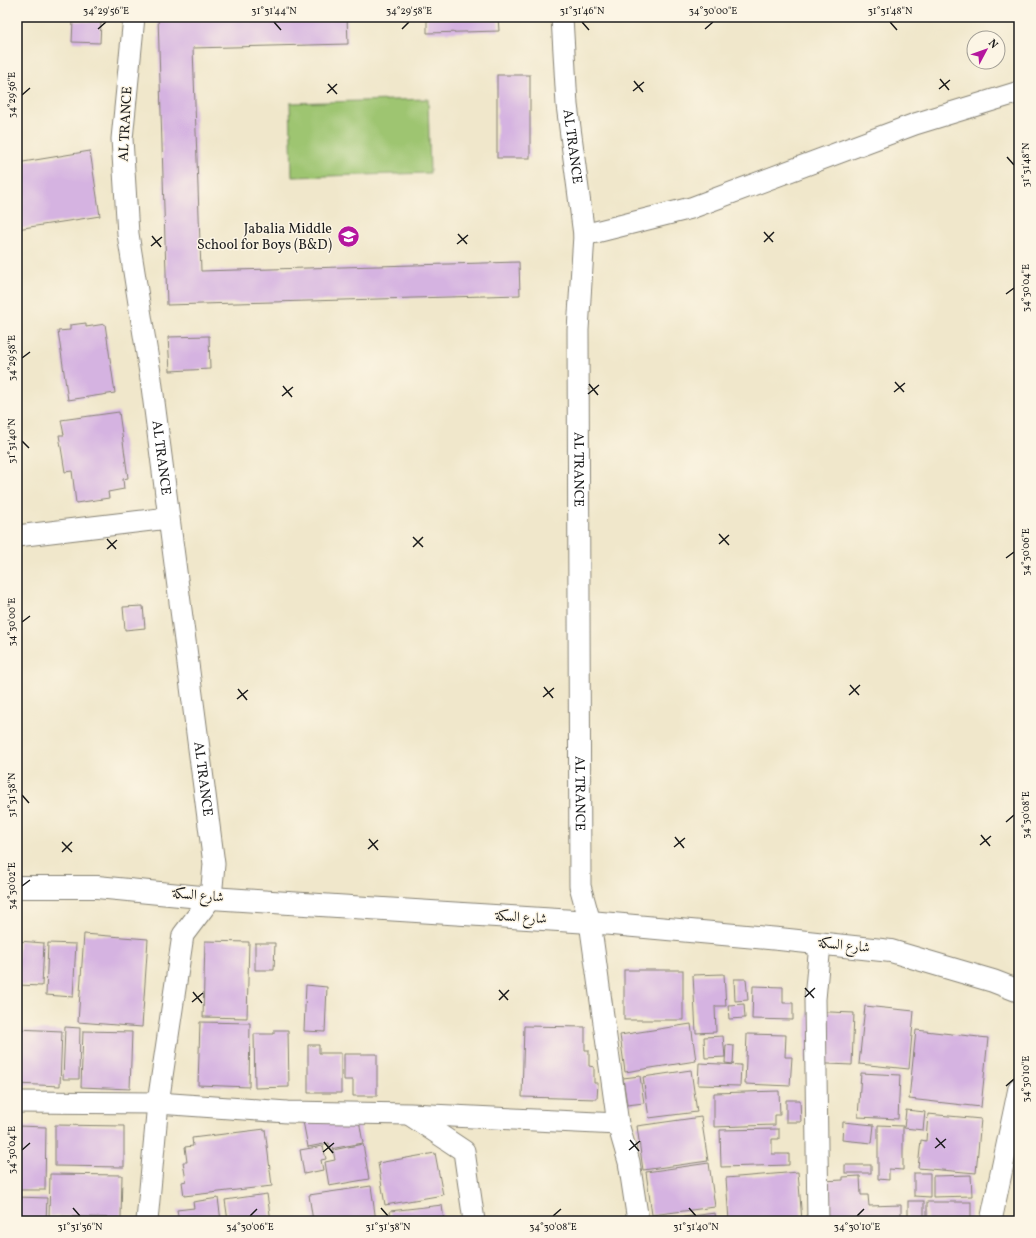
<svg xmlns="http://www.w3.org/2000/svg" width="1036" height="1238" viewBox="0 0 1036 1238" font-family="Vollkorn,Amiri,serif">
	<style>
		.green { fill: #9ec571; stroke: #5d7046 }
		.building { fill: #d5b3e1 }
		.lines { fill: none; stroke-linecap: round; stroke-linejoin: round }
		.minor-casing { stroke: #868274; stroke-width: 23 }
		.tertiary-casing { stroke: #868274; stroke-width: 24 }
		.minor { stroke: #fff; stroke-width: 21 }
		.tertiary { stroke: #fff; stroke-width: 22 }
		.ticks { fill: none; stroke: #1c1c1c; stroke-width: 1.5 }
		.labels { text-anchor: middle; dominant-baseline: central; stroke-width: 3; stroke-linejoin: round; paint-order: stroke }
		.street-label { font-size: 14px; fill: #1c1c1c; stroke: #fcf5e5 }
		.poi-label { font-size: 14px; fill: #1c1c1c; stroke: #fcf5e5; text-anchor: end }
		.neatline { fill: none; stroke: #1c1c1c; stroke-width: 1.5 }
		.ticks-label { font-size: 10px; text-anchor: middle; fill: #1c1c1c }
	</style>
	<rect width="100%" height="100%" fill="#fcf5e5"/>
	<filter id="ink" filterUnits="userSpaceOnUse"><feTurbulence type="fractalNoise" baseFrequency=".025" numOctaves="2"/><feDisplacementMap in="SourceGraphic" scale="8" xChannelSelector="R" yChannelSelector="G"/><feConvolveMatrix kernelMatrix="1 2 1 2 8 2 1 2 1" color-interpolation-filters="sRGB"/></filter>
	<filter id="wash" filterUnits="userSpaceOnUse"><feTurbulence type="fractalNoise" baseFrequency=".012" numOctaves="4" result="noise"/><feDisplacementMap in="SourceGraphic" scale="16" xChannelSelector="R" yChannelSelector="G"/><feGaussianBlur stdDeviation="0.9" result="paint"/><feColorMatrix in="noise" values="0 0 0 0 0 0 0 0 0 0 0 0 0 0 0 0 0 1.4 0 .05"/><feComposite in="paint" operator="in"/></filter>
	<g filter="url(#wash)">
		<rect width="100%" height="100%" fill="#f0e7cb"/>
		<path class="green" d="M428,99L430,173L292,177L290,103Z"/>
		<g id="blocks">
			<g class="building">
				<path d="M158,17H347L348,44L193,48L201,271L519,262L520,295L167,305Z"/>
				<path d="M427,17H498L499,31L427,33Z"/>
				<path d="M73,21L101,22L100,43L72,42Z"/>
				<rect x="497" y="75" width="33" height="83"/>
				<path d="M90,151L100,216L17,229V163Z"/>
				<path d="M86,323V327L105,324L115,393L68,400L58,331L70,330V325Z"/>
				<path d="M209,336L210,369L170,371L168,337Z"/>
				<path d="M119,412L128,478L123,479L124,489L108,492L109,498L76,503L72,471L65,472L59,435H64L61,420Z"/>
				<path d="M143,606L145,628L125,630L123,607Z"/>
				<path d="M84,934L148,939L142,1027L78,1022Z"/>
				<path d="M19,941L44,943L42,986L17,985Z"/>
				<path d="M205,941L249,942L247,1018L203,1017Z"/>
				<path d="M48,943L76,944L73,997L46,995Z"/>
				<path d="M255,943H275L274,970H255Z"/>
				<rect x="624" y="970" width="59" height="50"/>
				<path d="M724,974L726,1006H715L716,1032L696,1033L693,975Z"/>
				<path d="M734,979H746L748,1000L735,1001Z"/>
				<path d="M306,985L327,987L325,1032L304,1031Z"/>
				<path d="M753,986L783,987V1003H793V1020L752,1019Z"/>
				<path d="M744,1004L745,1018L729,1019L728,1005Z"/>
				<path d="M865,1006L914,1011L909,1069L859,1064Z"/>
				<path d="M807,1011L854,1013L852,1065L805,1063Z"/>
				<path d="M200,1022L250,1023L249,1087L198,1085Z"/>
				<path d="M691,1024L696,1061L625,1072L620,1035Z"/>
				<path d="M524,1026L585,1027V1050H589V1066L594,1067V1083H598L597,1099L522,1097Z"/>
				<path d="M65,1027L80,1028L79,1079H63Z"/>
				<path d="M17,1029L62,1031L60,1086L17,1084Z"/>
				<path d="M274,1030H288L289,1087L255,1088L254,1034H274Z"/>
				<path d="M916,1030L988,1038L981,1107L909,1099Z"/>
				<path d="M83,1031L132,1032L130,1089L81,1087Z"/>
				<path d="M747,1034L786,1035L785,1057H792L790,1086L745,1084Z"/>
				<path d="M723,1036L725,1057L705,1058L704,1037Z"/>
				<path d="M308,1045H319V1053H341V1093H308Z"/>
				<path d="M726,1045L734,1046L733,1064L725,1063Z"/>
				<path d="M344,1054H377V1096H353V1080H344Z"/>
				<path d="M699,1063L741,1065L740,1086L698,1085Z"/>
				<path d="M691,1070L697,1112L649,1118L643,1077Z"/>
				<path d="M861,1073L900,1075L898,1119L858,1117Z"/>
				<path d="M640,1076L644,1103L627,1105L623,1078Z"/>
				<path d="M779,1091L780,1115H775V1125L714,1127V1093Z"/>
				<path d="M786,1100H800L801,1122H786Z"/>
				<path d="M906,1110L925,1112L923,1130L904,1128Z"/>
				<path d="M928,1114L981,1119L976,1173L918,1168L921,1140L926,1141Z"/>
				<path d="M701,1117L708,1161L643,1170L637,1126Z"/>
				<path d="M359,1120L363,1143L330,1149L329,1143L308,1147L303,1121Z"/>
				<path d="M843,1122L874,1125L872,1143L842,1140Z"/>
				<path d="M55,1125L124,1126V1167L55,1166Z"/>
				<path d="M878,1125L903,1126V1170L889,1169V1180L878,1179Z"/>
				<path d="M17,1126L46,1127L45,1190H17Z"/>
				<path d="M265,1129L272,1186L184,1196L182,1182L186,1181L183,1162H187L185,1147L193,1146L192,1138Z"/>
				<path d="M779,1129V1139H772V1154H789V1165L721,1167L720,1130Z"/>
				<path d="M363,1144L369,1179L329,1186L325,1162L335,1160L333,1150Z"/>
				<path d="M323,1146L326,1159L321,1160L323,1170L304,1174L300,1150Z"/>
				<path d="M435,1153L443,1195L385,1205L378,1163Z"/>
				<path d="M709,1163L715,1207L652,1215L646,1172Z"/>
				<rect x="845" y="1165" width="26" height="8"/>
				<path d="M798,1172L802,1221H729L726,1178Z"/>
				<path d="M914,1173H930V1197L914,1196Z"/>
				<path d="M50,1174L122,1175L121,1218L49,1216Z"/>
				<path d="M971,1175L972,1196L933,1197V1176Z"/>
				<path d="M860,1176L861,1195H868L869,1206L901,1205V1221H824L822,1181L843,1180V1177Z"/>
				<path d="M371,1186L376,1221H313L309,1195Z"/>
				<path d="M267,1194L271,1221H228L225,1200Z"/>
				<path d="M17,1197L47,1198L46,1221H17Z"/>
				<path d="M218,1198L221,1221H179L177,1210L194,1208L193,1202Z"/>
				<rect x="908" y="1201" width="16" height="20"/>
				<rect x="927" y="1202" width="44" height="19"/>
				<path d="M442,1205L444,1221H391L390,1211Z"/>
				<path d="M715,1213L716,1221H661V1220Z"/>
			</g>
		</g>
	</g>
	<g filter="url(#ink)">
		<use href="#blocks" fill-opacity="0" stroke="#868274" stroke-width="1"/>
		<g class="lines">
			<defs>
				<g id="minor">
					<path id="s1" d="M134,17L122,139L128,234L151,379L214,864L211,898L183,935L158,1103L147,1221"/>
					<path id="s2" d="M562,17L567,105L584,235L578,330L580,886L590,922L618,1124L629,1162L638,1221"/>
					<path d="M584,235L691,208L915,124L1019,92"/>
					<path d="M17,536L168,518"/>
					<path d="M17,1102L158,1103L287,1112L410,1114L618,1124"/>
					<path d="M410,1115L464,1151L474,1221"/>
					<path d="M818,1221L815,999L820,944"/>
					<path d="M991,1221L1019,1088"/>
				</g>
				<path id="tertiary" d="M17,887H97L211,898L590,922L779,939L891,951L993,981L1019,991"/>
			</defs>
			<use href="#minor" class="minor-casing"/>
			<use href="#tertiary" class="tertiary-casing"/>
			<use href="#minor" class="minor"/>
			<use href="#tertiary" class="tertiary"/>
		</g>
	</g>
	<path class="ticks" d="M274,22L281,30M582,22L589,30M890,22L897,30M98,29L106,22M402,29L409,22M705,29L713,22M940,79L949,90M634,81L643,92M328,84L337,94M939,89L950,80M633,91L644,82M327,93L337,84M22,95L30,88M1007,157L1014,165M764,232L773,242M458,234L467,244M152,236L161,247M764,242L774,232M457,244L468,235M151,246L162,237M1006,294L1014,288M22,358L30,352M895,382L904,392M589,384L598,395M283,386L292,397M894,392L905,383M588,394L599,385M282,396L293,387M22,441L29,448M719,534L729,545M413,537L423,547M107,539L116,549M719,544L729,535M413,547L423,537M107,549L117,540M1006,558L1014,552M22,622L30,616M850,685L859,695M544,687L553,698M238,689L247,700M849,695L860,685M543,697L554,688M237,699L248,690M22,795L29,803M1006,822L1014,815M981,835L990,846M675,837L684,848M369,839L378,850M62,842L72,852M980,845L991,836M674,847L685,838M368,849L378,840M62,852L72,842M22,886L30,880M805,988L814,998M499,990L508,1000M193,992L202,1003M805,997L815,988M499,1000L509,990M192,1002L203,993M1006,1086L1014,1079M936,1138L945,1148M630,1140L639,1151M324,1142L333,1153M935,1148L946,1139M22,1150L30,1143M629,1150L640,1141M323,1152L334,1143M73,1208L80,1216M381,1208L388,1216M689,1208L696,1216M250,1216L257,1209M553,1216L561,1209M857,1216L864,1209"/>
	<defs>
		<symbol id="school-disc" viewBox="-11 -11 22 22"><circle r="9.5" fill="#b5179e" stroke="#fcf5e5"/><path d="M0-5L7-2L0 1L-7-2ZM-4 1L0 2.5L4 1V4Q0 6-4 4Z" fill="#fff"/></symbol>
	</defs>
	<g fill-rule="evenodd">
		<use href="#school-disc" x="336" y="224" width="25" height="25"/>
	</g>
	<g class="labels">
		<g class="street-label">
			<text transform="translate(126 124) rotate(-87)">AL TRANCE</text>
			<text stroke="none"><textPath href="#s2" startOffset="130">AL TRANCE</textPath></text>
			<text stroke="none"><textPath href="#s1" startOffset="444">AL TRANCE</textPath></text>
			<text stroke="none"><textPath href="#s2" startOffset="454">AL TRANCE</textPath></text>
			<text stroke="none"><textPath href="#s1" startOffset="768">AL TRANCE</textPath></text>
			<text stroke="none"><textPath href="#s2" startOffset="778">AL TRANCE</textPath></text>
			<text transform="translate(198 896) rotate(5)">شارع السكة</text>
			<text transform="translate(521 918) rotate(4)">شارع السكة</text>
			<text transform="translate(844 946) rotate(6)">شارع السكة</text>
		</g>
		<g class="poi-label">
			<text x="332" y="229">Jabalia Middle<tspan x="332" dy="16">School for Boys (B&amp;D)</tspan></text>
		</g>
	</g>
	<rect width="1036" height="1238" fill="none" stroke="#fcf5e5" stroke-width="44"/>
	<g transform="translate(986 50) rotate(49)"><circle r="19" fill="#fcf5e5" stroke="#a29e95"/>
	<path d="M0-3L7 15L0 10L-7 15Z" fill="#b5179e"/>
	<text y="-6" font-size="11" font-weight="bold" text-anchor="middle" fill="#1c1c1c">N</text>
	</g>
	<rect x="22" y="22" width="992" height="1194" class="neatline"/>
	<g class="ticks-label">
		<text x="106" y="14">34°29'56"E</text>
		<text x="274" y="14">31°31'44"N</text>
		<text x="409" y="14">34°29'58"E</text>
		<text x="582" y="14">31°31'46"N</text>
		<text x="713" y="14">34°30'00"E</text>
		<text x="890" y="14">31°31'48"N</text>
		<text transform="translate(11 95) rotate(-90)" y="4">34°29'56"E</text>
		<text transform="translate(1025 165) rotate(-90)" y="4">31°31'48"N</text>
		<text transform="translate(1025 288) rotate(-90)" y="4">34°30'04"E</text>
		<text transform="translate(11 358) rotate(-90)" y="4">34°29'58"E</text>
		<text transform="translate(11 441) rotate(-90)" y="4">31°31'40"N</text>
		<text transform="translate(1025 552) rotate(-90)" y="4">34°30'06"E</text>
		<text transform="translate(11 622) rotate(-90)" y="4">34°30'00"E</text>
		<text transform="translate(11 795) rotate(-90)" y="4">31°31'38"N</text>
		<text transform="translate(1025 815) rotate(-90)" y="4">34°30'08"E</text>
		<text transform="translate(11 886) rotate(-90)" y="4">34°30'02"E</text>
		<text transform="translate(1025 1079) rotate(-90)" y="4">34°30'10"E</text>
		<text transform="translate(11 1150) rotate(-90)" y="4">34°30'04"E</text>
		<text x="80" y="1230">31°31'36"N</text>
		<text x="250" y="1230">34°30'06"E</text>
		<text x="388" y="1230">31°31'38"N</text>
		<text x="553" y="1230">34°30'08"E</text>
		<text x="696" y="1230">31°31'40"N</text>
		<text x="857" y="1230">34°30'10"E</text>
	</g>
</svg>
